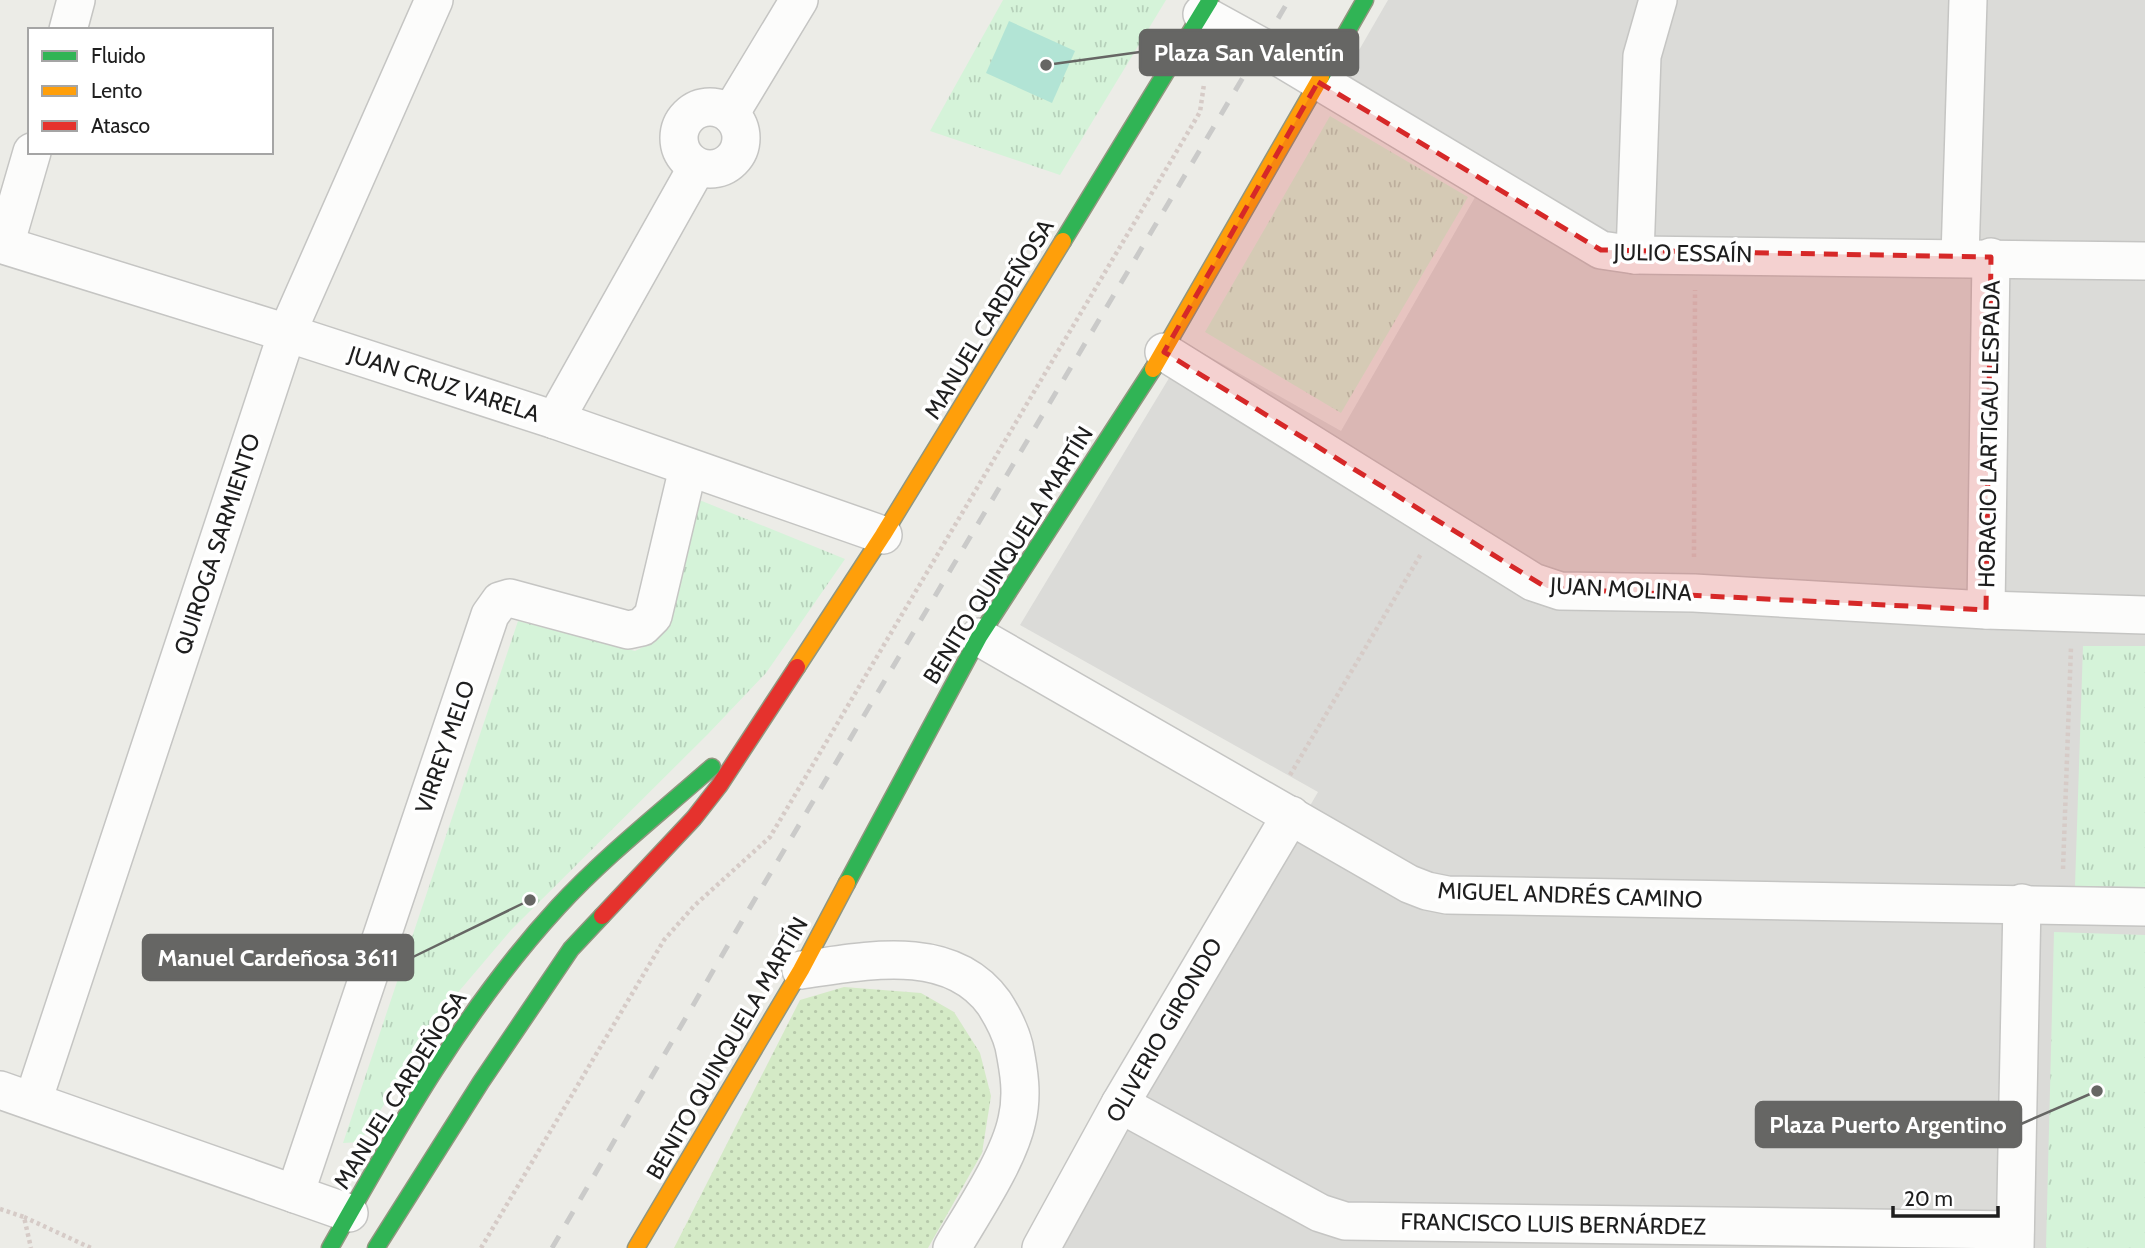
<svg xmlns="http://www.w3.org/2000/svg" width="2145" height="1248" viewBox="0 0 2145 1248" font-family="Cabin,sans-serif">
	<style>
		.residential { fill: #dbdbd8 }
		.grass { fill: url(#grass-dots) }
		.park { fill: url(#park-tufts) }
		.pitch { fill: #b2e4d5 }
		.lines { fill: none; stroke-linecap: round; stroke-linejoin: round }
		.street-casing { stroke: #c5c5c3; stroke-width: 40 }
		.fast-casing { stroke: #91967f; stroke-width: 19 }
		.slow-casing { stroke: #91967f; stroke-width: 19 }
		.jam-casing { stroke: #91967f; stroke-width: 19 }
		.path { stroke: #d6cbc7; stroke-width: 4.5; stroke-dasharray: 3.5 3.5; stroke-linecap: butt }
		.street { stroke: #fcfcfb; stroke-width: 37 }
		.fast { stroke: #30b455; stroke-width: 16 }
		.slow { stroke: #ff9f0a; stroke-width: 16 }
		.jam { stroke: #e5322d; stroke-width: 16 }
		.rail { stroke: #cacac9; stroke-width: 5; stroke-dasharray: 14 14; stroke-linecap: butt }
		.marked { fill: #d62828; fill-opacity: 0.2; stroke: #d62828; stroke-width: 5; stroke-dasharray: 14 9; stroke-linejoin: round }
		.labels { text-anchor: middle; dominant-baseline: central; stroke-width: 7; stroke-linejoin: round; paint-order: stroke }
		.street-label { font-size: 23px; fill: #1e1e1e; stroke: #fff }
		.leader { fill: none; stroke: #666664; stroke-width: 2.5 }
		.callout-dot { fill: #666664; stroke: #fff; stroke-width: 2.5 }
		.callout { fill: #666664; stroke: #666664; stroke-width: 2.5 }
		.callout-label { font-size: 24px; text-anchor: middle; font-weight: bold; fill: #fff }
	</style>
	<defs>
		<pattern id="grass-dots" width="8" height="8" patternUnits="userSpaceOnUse" patternTransform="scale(1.75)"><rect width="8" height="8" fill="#d4eac6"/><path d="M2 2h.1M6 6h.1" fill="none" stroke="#b6c8aa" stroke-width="1.8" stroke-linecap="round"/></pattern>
		<pattern id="park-tufts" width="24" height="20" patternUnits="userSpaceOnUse" patternTransform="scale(1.75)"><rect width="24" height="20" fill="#d5f3d9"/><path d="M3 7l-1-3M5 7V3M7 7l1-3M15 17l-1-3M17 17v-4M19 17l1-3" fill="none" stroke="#b6d0ba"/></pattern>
	</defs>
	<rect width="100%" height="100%" fill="#ecece7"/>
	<path class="residential" d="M1388,0H2145V1248H1054L1318,792L1020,625L1189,345L1341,431L1478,192L1329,102Z"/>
	<path class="grass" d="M844,987L921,993L954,1012L980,1053L991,1096L982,1153L928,1248H674L800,1000Z"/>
	<g class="park">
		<path d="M1003,0H1166L1060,175L930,131Z"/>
		<path d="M1330,116L1468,197L1341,413L1205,332Z"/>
		<path d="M692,497L845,559L766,673L708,734L511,930L449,1003L360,1142L343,1143L518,621L635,651L657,640Z"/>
		<path d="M2083,646H2145V887L2075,886Z"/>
		<path d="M2054,932L2145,935V1248H2046Z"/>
	</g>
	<path class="pitch" d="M1009,21L1075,51L1052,103L986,73Z"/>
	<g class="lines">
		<defs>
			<g id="street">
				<path d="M1202,14L1262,47L1601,250L1635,255L2145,261"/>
				<path d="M68,30L76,0"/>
				<circle cx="710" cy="138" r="31"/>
				<path d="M730,114L799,0"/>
				<path d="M0,244L287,333L555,420L883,535"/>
				<path d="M5,245L32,152"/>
				<path d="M1635,255L1642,56L1658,0"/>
				<path d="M1960,257L1968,0"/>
				<path d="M1164,352L1533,582L1560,591L1694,593L1986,610L2145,615"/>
				<path d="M555,420L697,167"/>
				<path d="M1986,610L1991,257"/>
				<path d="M979,637L1409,884L1427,891L1447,895L2145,907"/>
				<path d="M801,970C865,961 950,942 994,1003C1003,1017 1010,1030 1014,1046C1019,1071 1023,1095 1017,1120C1009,1159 973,1212 952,1248"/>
				<path d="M0,1090L349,1213"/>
				<path d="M33,1101L287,333L434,0"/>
				<path d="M1120,1104L1320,1213L1345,1221L2015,1230"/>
				<path d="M295,1194L490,615L500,601L510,598L628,630L642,627L653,616L688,468"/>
				<path d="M1041,1248L1120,1104L1291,815"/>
				<path d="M2015,1248L2022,903"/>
			</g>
			<g id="fast">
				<path d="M1321,77L1365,0"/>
				<path d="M1063,241L1210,0"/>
				<path d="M847,883L979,637L1153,369"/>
				<path d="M330,1248C397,1129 465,1008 558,907C605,856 660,813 712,767"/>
				<path d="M376,1248L481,1082L571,949L602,916"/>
			</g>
			<g id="slow">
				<path d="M1153,369L1321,77"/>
				<path d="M797,667L883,535L1063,241"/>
				<path d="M636,1248L801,970L847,883"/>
			</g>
			<path id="jam" d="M602,916L694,818L719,786L797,667"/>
		</defs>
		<use href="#street" class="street-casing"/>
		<use href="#fast" class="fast-casing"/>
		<use href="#slow" class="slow-casing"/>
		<use href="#jam" class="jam-casing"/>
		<g class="path">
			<path d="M1694,557L1695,290"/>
			<path d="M1290,775L1421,554"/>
			<path d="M2063,869L2071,647"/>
			<path d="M0,1209L24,1217L31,1248"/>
			<path d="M24,1217L91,1248"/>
			<path d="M481,1248L664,940L694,906L770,837L1200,112L1204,84"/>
		</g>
		<use href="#street" class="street"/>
		<use href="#fast" class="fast"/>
		<use href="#slow" class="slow"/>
		<use href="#jam" class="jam"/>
		<path class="rail" d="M552,1248L742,921L1289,0"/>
	</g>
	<path class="marked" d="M1318,82L1601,250L1991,257L1986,610L1547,588L1164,352Z"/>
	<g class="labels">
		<g class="street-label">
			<text transform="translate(1683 253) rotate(1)">JULIO ESSAÍN</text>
			<text transform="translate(989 319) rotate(-59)">MANUEL CARDEÑOSA</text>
			<text transform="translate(444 384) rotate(18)">JUAN CRUZ VARELA</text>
			<text transform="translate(1989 434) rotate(-89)">HORACIO LARTIGAU LESPADA</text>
			<text transform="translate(217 544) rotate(-72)">QUIROGA SARMIENTO</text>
			<text transform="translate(1008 555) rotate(-58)">BENITO QUINQUELA MARTÍN</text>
			<text transform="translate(1621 589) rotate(3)">JUAN MOLINA</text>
			<text transform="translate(445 747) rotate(-71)">VIRREY MELO</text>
			<text transform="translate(1570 895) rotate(2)">MIGUEL ANDRÉS CAMINO</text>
			<text transform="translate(1164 1030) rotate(-60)">OLIVERIO GIRONDO</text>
			<text transform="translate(727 1048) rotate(-60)">BENITO QUINQUELA MARTÍN</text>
			<text transform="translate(400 1090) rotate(-58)">MANUEL CARDEÑOSA</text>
			<text transform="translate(1553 1224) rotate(1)">FRANCISCO LUIS BERNÁRDEZ</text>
		</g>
	</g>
	<path class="leader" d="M1046 65L1140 52M530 900L413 957M2097 1091L2021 1124"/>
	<g class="callout-dot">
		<circle cx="1046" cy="65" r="7"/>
		<circle cx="530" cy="900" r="7"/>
		<circle cx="2097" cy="1091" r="7"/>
	</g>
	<g class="callout">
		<rect x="1140" y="30" width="218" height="45" rx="7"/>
		<rect x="143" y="935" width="270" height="45" rx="7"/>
		<rect x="1756" y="1102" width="265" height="45" rx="7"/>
	</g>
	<g class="callout-label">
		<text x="1249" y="61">Plaza San Valentín</text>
		<text x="278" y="966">Manuel Cardeñosa 3611</text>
		<text x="1888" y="1133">Plaza Puerto Argentino</text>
	</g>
	<rect x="28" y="28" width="245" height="126" fill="#ffffff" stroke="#a5a5a5" stroke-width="2"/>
	<rect x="42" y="51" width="35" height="10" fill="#30b455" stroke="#a5a5a5" stroke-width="2"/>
	<text x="91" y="63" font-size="21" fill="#1e1e1e">Fluido</text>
	<rect x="42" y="86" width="35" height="10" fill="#ff9f0a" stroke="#a5a5a5" stroke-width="2"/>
	<text x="91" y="98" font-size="21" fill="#1e1e1e">Lento</text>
	<rect x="42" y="121" width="35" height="10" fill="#e5322d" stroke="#a5a5a5" stroke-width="2"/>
	<text x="91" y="133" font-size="21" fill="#1e1e1e">Atasco</text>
	<path d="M1893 1206v10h105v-10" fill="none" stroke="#1e1e1e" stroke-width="3.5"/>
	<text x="1904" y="1206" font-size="21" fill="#1e1e1e" stroke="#ffffff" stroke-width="5" paint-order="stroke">20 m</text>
</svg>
